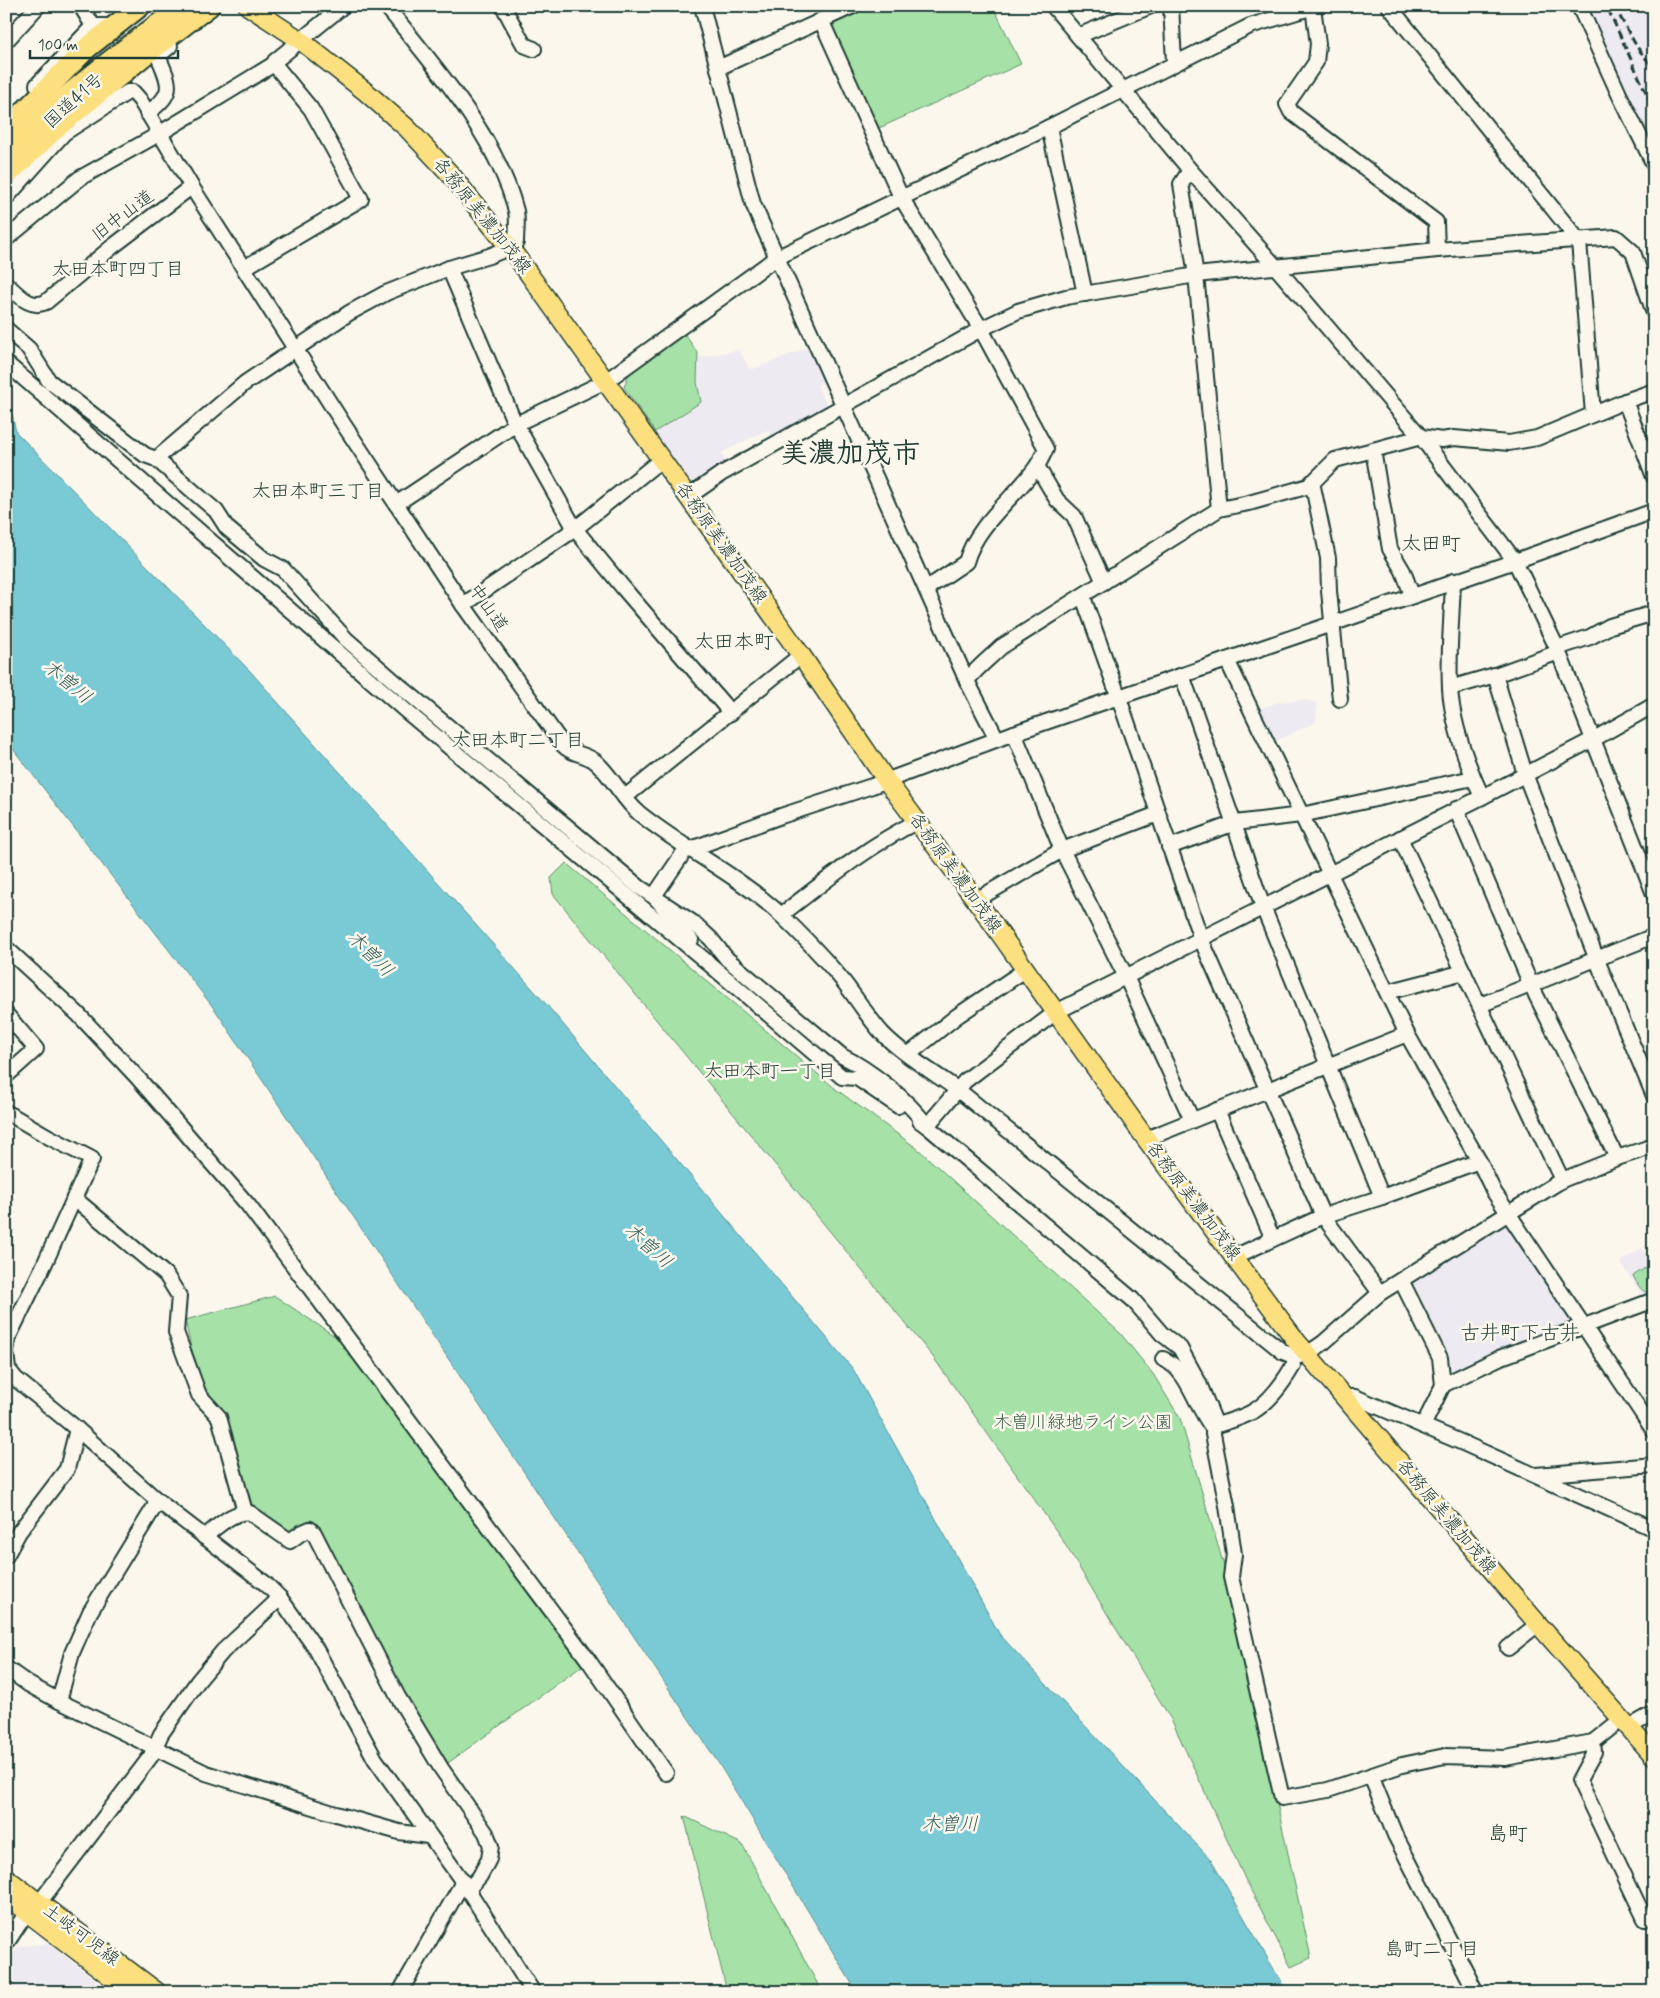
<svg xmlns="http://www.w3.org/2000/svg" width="1660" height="1998" viewBox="0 0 1660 1998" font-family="Mynerve,'Klee One',sans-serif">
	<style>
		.built { fill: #eeeaf1 }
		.green { fill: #a6e1a7; stroke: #628f6e }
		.water { fill: #7acad5; stroke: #569295 }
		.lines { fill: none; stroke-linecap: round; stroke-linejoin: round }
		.minor-casing { stroke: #1f3d34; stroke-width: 18 }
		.major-casing { stroke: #1f3d34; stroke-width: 21 }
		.highway-casing { stroke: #1f3d34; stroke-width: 24 }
		.minor { stroke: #fbf7ec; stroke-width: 14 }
		.major { stroke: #fce080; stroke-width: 18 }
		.highway { stroke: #fce080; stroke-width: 20 }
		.rail { stroke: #1f3d34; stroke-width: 3; stroke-dasharray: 8 4; stroke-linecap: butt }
		.labels { text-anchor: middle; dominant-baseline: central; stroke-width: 5; stroke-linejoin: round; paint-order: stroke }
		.street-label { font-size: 18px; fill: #1f3d34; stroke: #fbf7ec }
		.park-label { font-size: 18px; fill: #3a5e4b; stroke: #fbf7ec }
		.neighbourhood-label { font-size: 19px; fill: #1f3d34; stroke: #fbf7ec }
		.water-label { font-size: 19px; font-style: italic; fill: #36605c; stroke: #fbf7ec }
		.quarter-label { font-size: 20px; fill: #1f3d34; stroke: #fbf7ec }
		.town-label { font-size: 28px; font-weight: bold; fill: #1f3d34; stroke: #fbf7ec }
	</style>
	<rect width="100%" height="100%" fill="#fbf7ec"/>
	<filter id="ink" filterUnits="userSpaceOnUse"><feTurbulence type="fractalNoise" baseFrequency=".02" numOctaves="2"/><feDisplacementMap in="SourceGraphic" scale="10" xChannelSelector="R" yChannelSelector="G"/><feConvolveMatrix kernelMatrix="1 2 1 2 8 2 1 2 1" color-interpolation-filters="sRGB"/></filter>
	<g filter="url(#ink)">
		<g class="built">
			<path d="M1587,6H1654V144L1632,108L1611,68Z"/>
			<path d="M812,346L827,380L817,385L829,410L772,439L767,430L721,453L727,464L694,488L655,432L701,402L697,382L698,358L739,350L750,370Z"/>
			<path d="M1305,700L1317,703L1316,722L1270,744L1255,711L1277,702Z"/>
			<path d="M1506,1222L1577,1322L1448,1378L1409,1284Z"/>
			<path d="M1642,1248L1647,1255L1654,1251V1295L1647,1297L1642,1295L1620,1262Z"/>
			<path d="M49,1944L110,1992H6V1965L18,1946Z"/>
		</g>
		<g class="green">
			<path d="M873,6H993L1021,64L877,129L832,30L835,23Z"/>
			<path d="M683,332L698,353L697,382L701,402L655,432L624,387L629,373Z"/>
			<path d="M566,863L837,1090L918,1149L1120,1333L1153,1374L1180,1418L1227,1576L1311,1958L1291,1967L1246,1881L1172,1721L1060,1536L933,1357L553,894L551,878Z"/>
			<path d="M1645,1268L1654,1281V1292C1642,1296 1638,1284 1633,1276Z"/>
			<path d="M275,1296L360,1353L589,1661L441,1768L313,1526L287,1531L245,1512L191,1347L185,1320Z"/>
			<path d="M684,1816L742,1844L822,1992H727Z"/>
		</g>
		<path class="water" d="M6,410L12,414L16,432L250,671L546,1004L853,1369L1000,1635L1211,1860L1287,1992H857L719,1764L216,1011L6,740Z"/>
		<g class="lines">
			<defs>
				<g id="minor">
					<path d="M81,6L93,26"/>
					<path d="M503,6L524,45L534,49"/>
					<path d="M702,6L753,204L967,681L997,739"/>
					<path d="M1053,6L1190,170L1275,266L1421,437L1515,561L1557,648L1654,894"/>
					<path d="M1171,6L1174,62"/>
					<path d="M1389,6L1579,241L1593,414"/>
					<path d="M1579,6L1619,94L1654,165"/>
					<path d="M1313,7L1318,44L1316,62L1287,104L1291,112L1436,222L1437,250"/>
					<path d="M821,20L901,197L981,329L1046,449C1043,454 1041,460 1037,466C1015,498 977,523 966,562L926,589"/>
					<path d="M1078,36L1151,6"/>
					<path d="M6,41L38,6"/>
					<path d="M718,68L853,6"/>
					<path d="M37,85L93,26H113"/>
					<path d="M147,113C176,94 170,84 158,56L170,46"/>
					<path d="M1049,127L1085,294"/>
					<path d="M1190,170L1181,184L1196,275L1219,509"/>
					<path d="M6,198L64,133L128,92H133L140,100L193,189L344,425L463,605L563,745C572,755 585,753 596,762C613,777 622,799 640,814C685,850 738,875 781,915C801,934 821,955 839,976C854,994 866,1015 882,1033C903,1055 933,1072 958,1090L1283,1352L1296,1357L1307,1354L1323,1343L1380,1293L1562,1180L1617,1158L1654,1146"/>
					<path d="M6,239L80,178L159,134L274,64L275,61L343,6"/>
					<path d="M244,268L361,199L311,109L274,64"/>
					<path d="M449,268L513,419L575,529L625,590L731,713"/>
					<path d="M6,284C18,294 30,310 46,302L112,247L191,187"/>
					<path d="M6,329L29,349L49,381L145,455L156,459L216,511L227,528L264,559L283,569L346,639L394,681L639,887L695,924L711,939L727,959L842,1056C871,1070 908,1100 927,1126L1132,1299L1162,1334L1180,1348L1198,1381L1213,1418V1434L1227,1506L1234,1554L1231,1577L1282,1798L1328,1790L1402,1765L1445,1756L1505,1758L1593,1742L1622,1719"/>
					<path d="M6,363L406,711L700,956L842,1077L857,1078L898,1106"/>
					<path d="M1625,401L1654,477"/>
					<path d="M1373,450L1390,549L1403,571L1412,595"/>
					<path d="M156,459L245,383L349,313L386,293L449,268L489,256L509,248L516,242C516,232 518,221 516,211C497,136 434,66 386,6"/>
					<path d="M1037,466L1057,500L1074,516L1104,582"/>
					<path d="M1312,482L1328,558L1329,591L1340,699"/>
					<path d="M688,497L721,474L981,329L1018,311L1066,297L1196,275L1437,250L1616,237L1633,252L1654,313"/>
					<path d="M396,504L516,424L606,381L776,258L1049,127L1250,26L1317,6"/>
					<path d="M1453,581C1452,616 1448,652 1450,688C1452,725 1467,764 1482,797"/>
					<path d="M1083,597L1119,698L1201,939L1323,1216L1380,1293"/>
					<path d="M463,605L575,529L662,459"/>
					<path d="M1557,648L1590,637L1610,626L1654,613"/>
					<path d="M1227,660L1407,1034L1479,1161L1494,1192L1654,1431"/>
					<path d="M1182,675L1263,907L1382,1197"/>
					<path d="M1495,675L1525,774L1599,965L1654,1096"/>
					<path d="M967,681C973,671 992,656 1001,647L1219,509L1249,503L1309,486L1335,460L1373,450L1421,437L1442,440L1454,438L1509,443L1537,438L1625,401L1654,391"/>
					<path d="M1450,688L1495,675L1559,652"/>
					<path d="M1014,733L1062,850L1126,977L1192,1120"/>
					<path d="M625,797L801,655"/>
					<path d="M1456,809L1531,985L1617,1158"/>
					<path d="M1400,838L1562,1180"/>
					<path d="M1169,847L1235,823L1301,815L1473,778"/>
					<path d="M976,900L1062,850L1158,814"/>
					<path d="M781,915C825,881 868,846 918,821"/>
					<path d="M691,940L654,896L684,852L691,849L781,816L872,786L1014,733L1515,561L1654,511"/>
					<path d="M6,948L78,1014L137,1077L248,1205L589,1661L666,1773"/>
					<path d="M1387,992L1464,972"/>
					<path d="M1480,1005L1654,936"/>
					<path d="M6,1014L36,1049L6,1076"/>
					<path d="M908,1055L957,1016L1025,970"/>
					<path d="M1217,1110L1273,1239"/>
					<path d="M6,1112L49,1137L92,1159L44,1265L8,1338L6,1352"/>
					<path d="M920,1121L927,1126L965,1081L1056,1012L1482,797L1594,739L1654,705"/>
					<path d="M1146,1139L1407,1034"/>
					<path d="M74,1198L166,1275L179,1296L176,1332L199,1395L219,1417L245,1512"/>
					<path d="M1234,1257L1323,1216L1382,1197L1479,1161"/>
					<path d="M1401,1280L1440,1358L1443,1385L1423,1426"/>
					<path d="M6,1353L8,1369L16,1379L77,1429L158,1501L266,1584L280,1598L316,1649L375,1759L463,1882L533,1992"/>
					<path d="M1163,1359C1189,1370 1195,1406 1212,1427C1224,1422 1240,1419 1252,1412C1269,1403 1283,1383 1293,1366"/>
					<path d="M1443,1385L1499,1358L1654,1300"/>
					<path d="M1344,1397H1355L1463,1443L1654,1529"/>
					<path d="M1536,1475L1654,1465"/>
					<path d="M204,1537C216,1528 235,1509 250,1513L290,1541L301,1533L310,1529L314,1533L398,1697L441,1768L486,1833L491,1846L489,1859L480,1876L468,1890"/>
					<path d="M6,1556L19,1532L67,1469L77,1429"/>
					<path d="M1508,1648L1538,1624"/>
					<path d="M6,1668L28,1684L59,1701L206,1773L336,1814L399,1832L428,1836"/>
					<path d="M59,1701L72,1653L90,1612L158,1501"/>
					<path d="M1629,1727L1654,1713"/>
					<path d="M1593,1742L1594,1752L1579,1780L1645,1919"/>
					<path d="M1371,1776L1395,1835L1476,1992"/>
					<path d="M6,1944L27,1912L39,1903L151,1756L161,1734L198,1681L223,1651L280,1598"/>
					<path d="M400,1992L463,1882"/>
				</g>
				<g id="major">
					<path d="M248,6L300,40L366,92L407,128L452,176L516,256L801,655L886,780L976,900L1146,1139L1297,1342L1538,1624L1654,1756"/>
					<path d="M6,1878L157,1992"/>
					<path d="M6,1896L131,1992"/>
				</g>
				<g id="highway">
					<path d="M261,6L263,14"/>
					<path d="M6,130L87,48L140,6"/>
					<path d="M6,153C33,124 64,98 95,73C124,50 154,26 185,6"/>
					<path d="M6,176L57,127L142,57L209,6"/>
				</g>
			</defs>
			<use href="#minor" class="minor-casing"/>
			<use href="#major" class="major-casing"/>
			<use href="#highway" class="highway-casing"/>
			<use href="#minor" class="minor"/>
			<use href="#major" class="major"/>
			<use href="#highway" class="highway"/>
			<g class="rail">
				<path d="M1614,6L1637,47L1654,69"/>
				<path d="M1608,9L1654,110"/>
			</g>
		</g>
	</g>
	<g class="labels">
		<g class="street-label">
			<text transform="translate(74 101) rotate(-42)">国道41号</text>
			<text transform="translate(123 216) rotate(-37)">旧中山道</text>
			<text transform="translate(482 216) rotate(51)">各務原美濃加茂線</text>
			<text transform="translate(721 543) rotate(55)">各務原美濃加茂線</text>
			<text transform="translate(488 608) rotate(55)">中山道</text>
			<text transform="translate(955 873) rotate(54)">各務原美濃加茂線</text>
			<text transform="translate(1193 1201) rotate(53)">各務原美濃加茂線</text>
			<text transform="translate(1446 1517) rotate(50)">各務原美濃加茂線</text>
			<text transform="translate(81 1935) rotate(37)">土岐可児線</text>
		</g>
		<g class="park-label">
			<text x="1083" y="1423">木曽川緑地ライン公園</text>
		</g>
		<g class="neighbourhood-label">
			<text x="118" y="269">太田本町四丁目</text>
			<text x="318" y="491">太田本町三丁目</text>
			<text x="518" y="740">太田本町二丁目</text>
			<text x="770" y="1071">太田本町一丁目</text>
			<text x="1432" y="1949">島町二丁目</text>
		</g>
		<g class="water-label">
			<text transform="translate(67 682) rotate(40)">木曽川</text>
			<text transform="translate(370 954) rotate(45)">木曽川</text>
			<text transform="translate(648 1246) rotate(42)">木曽川</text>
			<text x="950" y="1824">木曽川</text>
		</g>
		<g class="quarter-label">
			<text x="1431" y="544">太田町</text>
			<text x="734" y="642">太田本町</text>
			<text x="1520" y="1333">古井町下古井</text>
			<text x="1508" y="1834">島町</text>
		</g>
		<g class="town-label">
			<text x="850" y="454">美濃加茂市</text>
		</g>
	</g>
	<rect width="1660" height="1998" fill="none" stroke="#fbf7ec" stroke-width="25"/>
	<rect x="12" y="12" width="1635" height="1973" fill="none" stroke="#1f3d34" stroke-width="2" filter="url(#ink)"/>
	<path d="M30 50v8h148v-8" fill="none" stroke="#1f3d34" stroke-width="2.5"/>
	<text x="38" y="50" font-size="15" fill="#1f3d34" stroke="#fbf7ec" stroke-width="4" paint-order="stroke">100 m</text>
</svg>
